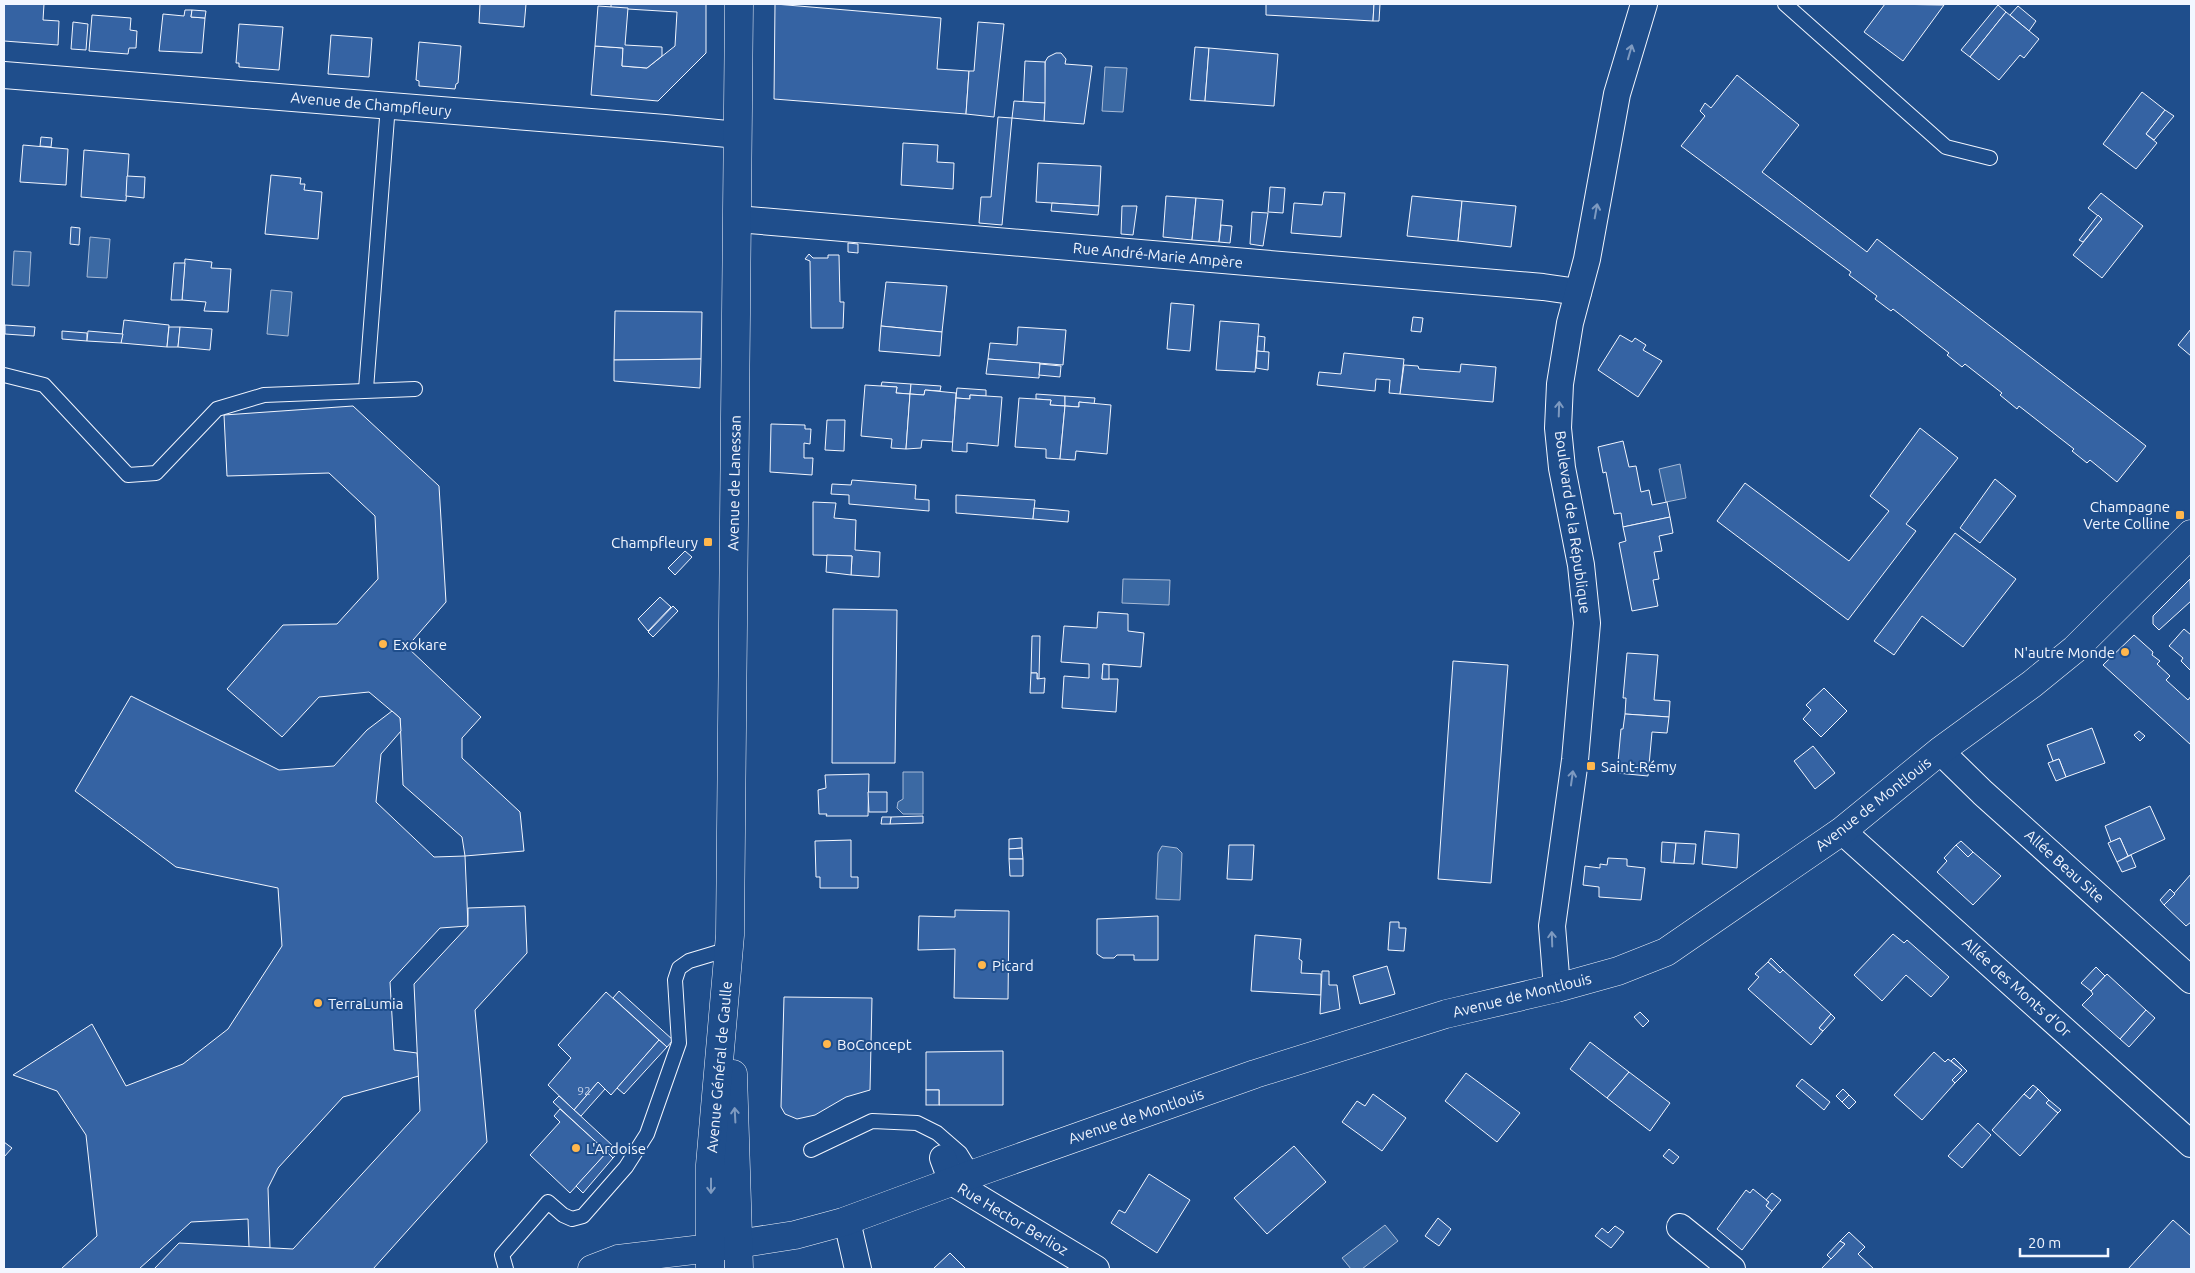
<svg xmlns="http://www.w3.org/2000/svg" width="2195" height="1273" viewBox="0 0 2195 1273" font-family="Ubuntu,sans-serif">
	<style>
		.water { fill: #3b69a3; stroke: #a8bbd7 }
		.building { fill: #3563a3; stroke: #f2f6ff }
		.lines { fill: none; stroke-linecap: round; stroke-linejoin: round }
		.service-casing { stroke: #f2f6ff; stroke-width: 16 }
		.minor-casing { stroke: #f2f6ff; stroke-width: 28 }
		.tertiary-casing { stroke: #f2f6ff; stroke-width: 29 }
		.primary-casing { stroke: #f2f6ff; stroke-width: 29 }
		.service { stroke: #1f4e8c; stroke-width: 14 }
		.minor { stroke: #1f4e8c; stroke-width: 26 }
		.tertiary { stroke: #1f4e8c; stroke-width: 28 }
		.primary { stroke: #1f4e8c; stroke-width: 28 }
		.oneway { stroke: #7e9ac0 }
		.poi-dot { fill: #ffb74d; stroke: #1f4e8c; stroke-width: 2 }
		.labels { text-anchor: middle; dominant-baseline: central; stroke-width: 4; stroke-linejoin: round; paint-order: stroke }
		.number-label { font-size: 12px; fill: #c3d1e8 }
		.street-label { font-size: 15px; fill: #f2f6ff; stroke: #1f4e8c }
		.poi-label { font-size: 15px; fill: #f2f6ff; stroke: #1f4e8c; text-anchor: start }
	</style>
	<rect width="100%" height="100%" fill="#1f4e8c"/>
	<g class="water">
		<path d="M1105,67L1127,68L1123,112L1102,111Z"/>
		<path d="M90,237L110,239L107,278L87,277Z"/>
		<path d="M14,251L31,252L29,286L12,285Z"/>
		<path d="M271,290L292,292L288,336L267,334Z"/>
		<path d="M1680,464L1686,498L1666,502L1659,469Z"/>
		<path d="M1123,579L1170,580L1169,605L1122,603Z"/>
		<path d="M903,772H923V814H903L897,808L898,802L903,799Z"/>
		<path d="M1162,846L1177,848L1182,853L1180,900L1156,899L1158,853Z"/>
		<path d="M1385,1225L1398,1241L1362,1269H1351L1342,1258Z"/>
	</g>
	<g class="building">
		<path d="M4,4H44L43,20L59,21L58,45L4,41Z"/>
		<path d="M480,4H526L524,27L479,23Z"/>
		<path d="M611,4H706V53L658,101L591,95L595,46L623,48L622,66L647,68L675,46L677,12L611,8Z"/>
		<path d="M775,4L941,18L937,69L969,71L966,114L774,99Z"/>
		<path d="M1266,4H1374L1373,21L1266,15Z"/>
		<path d="M1374,4H1380L1379,21H1373Z"/>
		<path d="M1885,4L1944,5L1903,61L1864,32Z"/>
		<path d="M1998,5L2006,12L1970,57L1961,50Z"/>
		<path d="M598,6L628,8L625,45L662,47V56L647,68L622,66L623,48L595,46Z"/>
		<path d="M2018,6L2036,21L2029,31L2010,15Z"/>
		<path d="M185,10H192L191,17L205,18L202,53L159,51L163,14L184,16Z"/>
		<path d="M192,10L206,11L205,18L191,17Z"/>
		<path d="M2006,12L2039,39L2024,58L2020,55L1999,80L1970,57Z"/>
		<path d="M92,15L131,18L130,30L137,31L136,48H129L128,54L89,51Z"/>
		<path d="M73,22L88,24L86,50L71,49Z"/>
		<path d="M978,22L1004,24L994,117L966,114L969,71H974Z"/>
		<path d="M239,24L283,27L279,70L239,67V63H236Z"/>
		<path d="M331,35L372,38L369,77L328,74Z"/>
		<path d="M419,42L461,46L458,83L456,84L455,89L419,86V81L416,80Z"/>
		<path d="M1195,47L1209,48L1205,101L1190,100Z"/>
		<path d="M1209,48L1278,54L1274,106L1205,101Z"/>
		<path d="M1056,53H1061L1066,59L1065,64L1092,66L1084,124L1044,121L1045,62L1048,57Z"/>
		<path d="M1025,61L1045,62V103L1023,102Z"/>
		<path d="M1737,75L1799,125L1762,172L1867,252L1877,239L2146,446L2117,482L2090,460L2087,463L2072,451L2074,449L2019,406L2017,409L2000,395L2002,393L1965,364L1962,367L1947,355L1949,353L1893,309L1891,311L1875,299L1877,296L1849,275L1851,272L1681,146L1705,116L1700,111L1705,103L1711,108Z"/>
		<path d="M2142,92L2165,110L2146,134L2157,143L2136,169L2103,144Z"/>
		<path d="M1014,101L1045,103L1044,121L1012,118Z"/>
		<path d="M2165,110L2174,116L2154,140L2146,134Z"/>
		<path d="M998,117L1012,118L1002,225L979,223L981,197H991Z"/>
		<path d="M41,137L52,138L51,147L40,146Z"/>
		<path d="M903,143L938,145L937,162L954,163L953,189L901,185Z"/>
		<path d="M23,145L68,149L66,185L20,182Z"/>
		<path d="M84,150L129,154L126,201L81,197Z"/>
		<path d="M1038,163L1101,166L1099,206L1036,202Z"/>
		<path d="M271,175L301,178L300,184H305L304,190L322,192L318,239L265,234Z"/>
		<path d="M127,176L145,177L144,198L126,196Z"/>
		<path d="M1270,187L1285,188L1283,213L1268,212Z"/>
		<path d="M1324,192L1345,193L1341,237L1291,233L1294,203L1322,205Z"/>
		<path d="M2101,193L2143,226L2102,278L2073,255L2102,219L2088,208Z"/>
		<path d="M1166,196L1196,198L1192,240L1163,237Z"/>
		<path d="M1412,196L1462,201L1458,241L1407,236Z"/>
		<path d="M1196,198L1223,200L1219,242L1192,240Z"/>
		<path d="M1462,201L1516,206L1511,247L1458,241Z"/>
		<path d="M1052,203L1099,206L1098,215L1051,211Z"/>
		<path d="M1122,206H1137L1133,235L1121,234Z"/>
		<path d="M1252,212L1268,213L1263,246L1250,244Z"/>
		<path d="M2098,215L2102,219L2083,242L2079,240Z"/>
		<path d="M1221,225L1232,226L1230,243L1219,242Z"/>
		<path d="M71,227L80,228L79,245L70,244Z"/>
		<path d="M848,243L858,244V253L848,252Z"/>
		<path d="M809,254L813,258H828V255H839L840,302H844L843,328H811L810,261L805,259Z"/>
		<path d="M185,259L212,262L211,268L231,269L228,312L204,311L206,302L182,300Z"/>
		<path d="M174,263H185L182,300H171Z"/>
		<path d="M886,282L947,286L942,332L881,326Z"/>
		<path d="M1171,303L1194,305L1190,351L1167,349Z"/>
		<path d="M615,311L702,312L701,359L614,360Z"/>
		<path d="M1413,317L1423,318L1421,332L1411,331Z"/>
		<path d="M124,320L169,325L167,347L121,343Z"/>
		<path d="M1220,321L1259,324L1255,372L1216,370Z"/>
		<path d="M5,325L35,327L34,336L5,334Z"/>
		<path d="M881,326L942,332L940,356L879,351Z"/>
		<path d="M169,327H180L178,347H167Z"/>
		<path d="M180,327L212,329L210,350L178,347Z"/>
		<path d="M1018,327L1066,330L1063,365L988,359L990,343L1017,345Z"/>
		<path d="M2191,329V356L2178,345Z"/>
		<path d="M62,331L87,333V341L62,339Z"/>
		<path d="M88,331L123,334L121,343L87,341Z"/>
		<path d="M1620,335L1632,342L1635,338L1646,345L1643,350L1662,361L1638,397L1598,370Z"/>
		<path d="M1258,336L1265,337L1264,352L1257,351Z"/>
		<path d="M1257,351L1269,352L1268,370L1256,368Z"/>
		<path d="M1344,353L1404,359L1400,394L1389,393L1390,380L1376,379L1375,391L1317,385L1319,372L1341,374Z"/>
		<path d="M701,359L700,388L614,381V360Z"/>
		<path d="M988,359L1040,363L1039,378L986,374Z"/>
		<path d="M1040,364L1061,366L1060,377L1039,375Z"/>
		<path d="M1461,364L1496,367L1493,402L1400,394L1404,365L1418,366L1419,369L1460,372Z"/>
		<path d="M882,382L911,384L910,394L896,393L897,387L881,386Z"/>
		<path d="M911,384L941,386L940,391L925,390L924,395L910,394Z"/>
		<path d="M865,385L897,387L896,393L910,394L906,449L891,448L892,439L861,436Z"/>
		<path d="M957,388L986,390V396L970,395V399L956,398Z"/>
		<path d="M925,390L956,393L953,442L922,440L921,448L906,449L910,394L924,395Z"/>
		<path d="M1036,394L1065,396V406L1050,405L1051,400L1036,399Z"/>
		<path d="M970,395L1002,397L998,446L967,443V452L952,451L956,398L970,399Z"/>
		<path d="M1065,396L1095,398L1094,404L1079,402V407L1065,406Z"/>
		<path d="M1019,398L1051,400L1050,405L1065,406L1060,459L1046,458V449L1015,447Z"/>
		<path d="M1079,402L1111,405L1107,454L1076,451L1075,460L1060,459L1065,406L1079,407Z"/>
		<path d="M353,406L439,486L446,602L407,647L481,717L462,738V758L520,812L524,851L465,856L462,837L403,785L400,718L369,692L319,697L282,737L227,689L283,625L337,624L378,579L375,516L329,473L227,476L224,415Z"/>
		<path d="M827,420H845L844,451L825,450Z"/>
		<path d="M771,424L805,425V429H811L810,444L804,443V458H813L812,475L770,472Z"/>
		<path d="M1920,428L1958,458L1906,524L1916,531L1848,620L1717,521L1745,483L1849,561L1889,511L1870,496Z"/>
		<path d="M1623,441L1629,467L1636,466L1641,492L1649,490L1652,505L1667,502L1670,517L1623,527L1621,513L1614,514L1606,472L1603,473L1598,447Z"/>
		<path d="M1995,479L2016,496L1980,543L1960,528Z"/>
		<path d="M852,480L916,485L915,499L929,500V511L849,504V495L831,494L832,484L851,485Z"/>
		<path d="M956,495L1035,500L1033,519L956,513Z"/>
		<path d="M813,502L836,503L834,518L856,520L855,550L880,552L879,577L851,575L852,556L813,555Z"/>
		<path d="M1034,508L1069,511L1068,522L1033,519Z"/>
		<path d="M1670,517L1673,533L1659,536L1662,551L1654,552L1659,579L1653,580L1658,606L1632,611L1619,543L1626,541L1623,527Z"/>
		<path d="M1955,533L2016,579L1963,647L1922,616L1894,655L1874,641Z"/>
		<path d="M685,551L692,557L675,575L668,568Z"/>
		<path d="M827,555L852,556L851,575L826,572Z"/>
		<path d="M2190,579L2191,601L2159,630L2153,624V616Z"/>
		<path d="M660,597L671,607L648,631L638,619Z"/>
		<path d="M673,606L678,611L653,637L648,632Z"/>
		<path d="M833,609L897,610L895,763H832Z"/>
		<path d="M1098,612L1128,614V631L1144,633L1141,667L1103,664L1102,679H1118L1116,712L1062,708L1064,676L1089,678V664L1061,662L1064,626L1097,628Z"/>
		<path d="M2184,629L2191,635V671L2181,661L2183,658L2169,646Z"/>
		<path d="M2134,635L2153,652L2152,655L2160,661L2157,664L2170,676L2166,680L2188,700L2191,696V745L2103,665Z"/>
		<path d="M1032,636H1040L1039,678L1037,679V673H1031Z"/>
		<path d="M1627,653L1658,655L1654,700L1670,701L1669,717L1625,714L1626,698H1623Z"/>
		<path d="M1453,661L1508,665L1491,883L1438,879Z"/>
		<path d="M1103,664L1109,665V679H1102Z"/>
		<path d="M1031,673H1037V679L1045,678L1044,693H1030Z"/>
		<path d="M1824,688L1847,711L1821,737L1803,719L1811,710L1806,705Z"/>
		<path d="M131,696L279,770L334,766L367,730L392,711L400,718L401,731L381,754L376,802L434,857L465,856L468,926L440,928L390,982L394,1050L417,1053L419,1076L343,1097L278,1168L268,1188L270,1248L249,1247L248,1219L191,1222L139,1269H61L97,1236L86,1135L57,1091L13,1075L92,1024L126,1086L183,1064L228,1029L282,946L278,888L176,867L75,791Z"/>
		<path d="M1625,714L1669,717L1667,733L1652,732L1648,776L1617,773L1621,729H1623Z"/>
		<path d="M2092,728L2105,763L2066,777L2059,759L2053,761L2047,745Z"/>
		<path d="M2139,731L2145,736L2140,741L2134,735Z"/>
		<path d="M1813,746L1835,773L1815,789L1794,761Z"/>
		<path d="M2059,759L2066,777L2056,781L2048,763Z"/>
		<path d="M869,774L868,816H826L827,814H819L818,790L826,788L825,775Z"/>
		<path d="M868,792H887V812H869Z"/>
		<path d="M2150,806L2165,839L2128,856L2120,838L2111,842L2105,826Z"/>
		<path d="M923,816V823L890,824L891,817Z"/>
		<path d="M882,817H891L890,824H881Z"/>
		<path d="M1705,831L1739,834L1737,868L1702,864Z"/>
		<path d="M1022,838V848L1009,849V839Z"/>
		<path d="M2120,838L2128,856L2117,862L2108,843Z"/>
		<path d="M851,840V877H858V888H820V877H816L815,841Z"/>
		<path d="M1961,841L1973,852L1968,857L1956,845Z"/>
		<path d="M1662,842L1676,843L1674,863L1661,862Z"/>
		<path d="M1676,843L1696,844L1694,864L1674,863Z"/>
		<path d="M1229,845H1254L1252,880L1227,879Z"/>
		<path d="M1956,845L1968,857L1973,852L2001,876L1973,905L1937,872L1947,861L1944,858Z"/>
		<path d="M1022,848L1023,859H1009V849Z"/>
		<path d="M2131,855L2136,867L2122,872L2117,862Z"/>
		<path d="M1608,858L1627,859V866L1645,868L1641,900L1599,897V887L1583,885L1585,866L1600,868V864L1607,865Z"/>
		<path d="M1009,859H1023V876H1010Z"/>
		<path d="M2191,874V922L2186,926L2164,905Z"/>
		<path d="M2170,889L2175,894L2164,905L2160,900Z"/>
		<path d="M525,906L527,953L475,1010L487,1142L373,1269H154L179,1243L293,1249L420,1111L414,984L468,926V908Z"/>
		<path d="M955,910L1009,911L1008,999L954,998L955,949L918,950L919,916L955,917Z"/>
		<path d="M1158,916V960H1134V955H1117L1114,958H1103L1097,954V919Z"/>
		<path d="M1390,922H1399V928H1406L1404,951L1388,950Z"/>
		<path d="M1893,934L1904,943L1907,940L1949,977L1931,997L1906,975L1882,1001L1854,975Z"/>
		<path d="M1255,935L1301,939L1299,959L1302,961L1301,973L1321,974V995L1251,991Z"/>
		<path d="M1771,958L1783,970L1780,973L1768,962Z"/>
		<path d="M1768,962L1780,973L1783,970L1831,1014L1819,1028L1823,1031L1811,1045L1748,989L1759,977L1755,974Z"/>
		<path d="M1387,966L1395,994L1360,1004L1353,976Z"/>
		<path d="M2096,967L2105,976L2091,991L2081,983Z"/>
		<path d="M1322,971H1329V985H1337L1340,1009L1320,1014Z"/>
		<path d="M2107,974L2146,1010L2120,1039L2082,1005L2093,994L2091,991Z"/>
		<path d="M619,991L673,1040L667,1047L613,998Z"/>
		<path d="M606,992L659,1040L611,1095L598,1082L574,1110L548,1085L571,1058L558,1045Z"/>
		<path d="M784,997L872,998L870,1090L846,1097L815,1115L797,1119L785,1114L781,1107Z"/>
		<path d="M2146,1010L2155,1018L2129,1047L2120,1039Z"/>
		<path d="M1640,1012L1649,1021L1643,1027L1634,1017Z"/>
		<path d="M1831,1014L1835,1018L1823,1031L1819,1028Z"/>
		<path d="M659,1040L667,1047L624,1094L617,1088Z"/>
		<path d="M1590,1042L1629,1072L1607,1098L1570,1069Z"/>
		<path d="M1003,1051V1105H939V1090H926V1052Z"/>
		<path d="M1934,1052L1945,1062L1948,1059L1962,1070L1952,1080L1955,1083L1922,1120L1894,1095Z"/>
		<path d="M1954,1058L1967,1071L1955,1083L1952,1080L1962,1070L1951,1061Z"/>
		<path d="M1629,1072L1670,1103L1650,1131L1607,1098Z"/>
		<path d="M1466,1073L1520,1113L1497,1142L1445,1101Z"/>
		<path d="M1802,1079L1830,1102L1824,1110L1796,1086Z"/>
		<path d="M598,1082L605,1089L581,1116L574,1110Z"/>
		<path d="M2033,1085L2038,1089L2030,1099L2024,1094Z"/>
		<path d="M1843,1089L1849,1095L1842,1102L1836,1096Z"/>
		<path d="M2038,1089L2049,1100L2046,1103L2058,1113L2020,1156L1992,1130L2024,1094L2030,1099Z"/>
		<rect x="926" y="1090" width="13" height="15"/>
		<path d="M1373,1094L1406,1118L1382,1151L1342,1122L1357,1101L1365,1106Z"/>
		<path d="M1849,1095L1856,1102L1849,1109L1842,1102Z"/>
		<path d="M559,1096L613,1146L607,1152L553,1102Z"/>
		<path d="M2049,1100L2061,1110L2058,1113L2046,1103Z"/>
		<path d="M560,1109L607,1152L570,1193L530,1155L560,1122L554,1116Z"/>
		<path d="M1978,1123L1991,1135L1962,1168L1948,1156Z"/>
		<path d="M4,1142L12,1148L4,1157Z"/>
		<path d="M613,1146L619,1151L613,1158L607,1152Z"/>
		<path d="M1294,1146L1326,1182L1267,1234L1234,1198Z"/>
		<path d="M1669,1149L1679,1157L1673,1164L1663,1156Z"/>
		<path d="M607,1152L613,1158L583,1193L576,1186Z"/>
		<path d="M1149,1174L1190,1200L1157,1253L1111,1223L1119,1210L1125,1213Z"/>
		<path d="M1753,1189L1769,1202L1766,1206L1772,1211L1742,1250L1717,1229L1746,1190L1750,1193Z"/>
		<path d="M1772,1193L1781,1200L1772,1211L1766,1206L1769,1202L1766,1200Z"/>
		<path d="M1438,1218L1451,1229L1439,1246L1425,1236Z"/>
		<path d="M2173,1220L2191,1236V1269H2128Z"/>
		<path d="M1615,1226L1624,1232L1611,1248L1595,1236L1602,1228L1608,1233Z"/>
		<path d="M1849,1232L1865,1247L1858,1254L1874,1269H1821L1845,1244L1840,1241Z"/>
		<path d="M1840,1241L1845,1244L1831,1259L1827,1255Z"/>
		<path d="M950,1253L966,1269H933Z"/>
	</g>
	<g class="lines">
		<defs>
			<g id="service">
				<path d="M1785,4L1946,147L1990,158"/>
				<path d="M4,375L44,385L128,475L156,473L217,409L264,395L415,389"/>
				<path d="M366,389L388,105"/>
				<path d="M811,1150L872,1121L917,1123L937,1133L960,1153L973,1174"/>
				<path d="M506,1269L502,1255L548,1202L563,1215L572,1219L583,1216L626,1167L647,1134L679,1043L675,980L679,968L689,961L729,949"/>
			</g>
			<g id="minor">
				<path d="M4,75L665,128L738,135"/>
				<path d="M737,219L1543,287L1578,292"/>
				<path d="M1940,751L1983,793L2191,980"/>
				<path d="M1842,831L2191,1144"/>
				<path d="M1557,988L1552,926L1575,760L1587,623L1581,565L1562,468L1558,428L1560,384L1570,323L1587,259L1617,94L1644,4"/>
				<path d="M943,1158L952,1182L1096,1269"/>
				<path d="M847,1221L858,1269"/>
				<path d="M1680,1227L1732,1269"/>
			</g>
			<path id="tertiary" d="M592,1269L618,1259L711,1248L795,1235L843,1222L973,1174L1255,1074L1446,1014L1557,988L1618,971L1666,952L1842,831L1940,751L2032,684L2075,649L2191,534"/>
			<g id="primary">
				<path d="M733,1074L739,1269"/>
				<path d="M710,1269V1165L730,935L739,4"/>
			</g>
		</defs>
		<use href="#service" class="service-casing"/>
		<use href="#minor" class="minor-casing"/>
		<use href="#tertiary" class="tertiary-casing"/>
		<use href="#primary" class="primary-casing"/>
		<use href="#service" class="service"/>
		<use href="#minor" class="minor"/>
		<use href="#tertiary" class="tertiary"/>
		<use href="#primary" class="primary"/>
	</g>
	<defs><path id="oneway-shaft" d="M-6 0H5M1.5-3L5.5 0L1.5 3" fill="none" stroke-width="1.6" stroke-linecap="round" stroke-linejoin="round" transform="scale(1.25)"/></defs>
	<g class="oneway">
		<use href="#oneway-shaft" transform="translate(1630 52) rotate(-74)"/>
		<use href="#oneway-shaft" transform="translate(1596 211) rotate(-80)"/>
		<use href="#oneway-shaft" transform="translate(1559 409) rotate(-88)"/>
		<use href="#oneway-shaft" transform="translate(1572 778) rotate(-82)"/>
		<use href="#oneway-shaft" transform="translate(1552 939) rotate(-92)"/>
		<use href="#oneway-shaft" transform="translate(735 1115) rotate(-93)"/>
		<use href="#oneway-shaft" transform="translate(711 1186) rotate(90)"/>
	</g>
	<g class="poi-dot">
		<rect x="2175" y="510" width="10" height="10" rx="2.5"/>
		<rect x="703" y="537" width="10" height="10" rx="2.5"/>
		<circle cx="383" cy="644" r="5"/>
		<circle cx="2125" cy="652" r="5"/>
		<rect x="1586" y="761" width="10" height="10" rx="2.5"/>
		<circle cx="982" cy="965" r="5"/>
		<circle cx="318" cy="1003" r="5"/>
		<circle cx="827" cy="1044" r="5"/>
		<circle cx="576" cy="1148" r="5"/>
	</g>
	<g class="labels">
		<g class="number-label">
			<text x="584" y="1090">92</text>
		</g>
		<g class="street-label">
			<text transform="translate(371 104) rotate(5)">Avenue de Champfleury</text>
			<text transform="translate(1158 255) rotate(5)">Rue André-Marie Ampère</text>
			<text transform="translate(734 483) rotate(-89)">Avenue de Lanessan</text>
			<text transform="translate(1573 522) rotate(82)">Boulevard de la République</text>
			<text transform="translate(1873 804) rotate(-38)">Avenue de Montlouis</text>
			<text transform="translate(2065 866) rotate(42)">Allée Beau Site</text>
			<text transform="translate(2017 987) rotate(42)">Allée des Monts d'Or</text>
			<text transform="translate(1522 995) rotate(-14)">Avenue de Montlouis</text>
			<text transform="translate(719 1067) rotate(-85)">Avenue Général de Gaulle</text>
			<text transform="translate(1136 1116) rotate(-19)">Avenue de Montlouis</text>
			<text transform="translate(1013 1219) rotate(31)">Rue Hector Berlioz</text>
		</g>
		<g class="poi-label">
			<text x="2170" y="506" text-anchor="end">Champagne<tspan x="2170" dy="17">Verte Colline</tspan></text>
			<text x="698" y="542" text-anchor="end">Champfleury</text>
			<text x="393" y="644">Exokare</text>
			<text x="2115" y="652" text-anchor="end">N'autre Monde</text>
			<text x="1601" y="766">Saint-Rémy</text>
			<text x="992" y="965">Picard</text>
			<text x="328" y="1003">TerraLumia</text>
			<text x="837" y="1044">BoConcept</text>
			<text x="586" y="1148">L'Ardoise</text>
		</g>
	</g>
	<rect width="2195" height="1273" fill="none" stroke="#f2f6ff" stroke-width="10"/>
	<path d="M2020 1248v8h88v-8" fill="none" stroke="#f2f6ff" stroke-width="2.5"/>
	<text x="2028" y="1248" font-size="15" fill="#f2f6ff" stroke="#1f4e8c" stroke-width="4" paint-order="stroke">20 m</text>
</svg>
